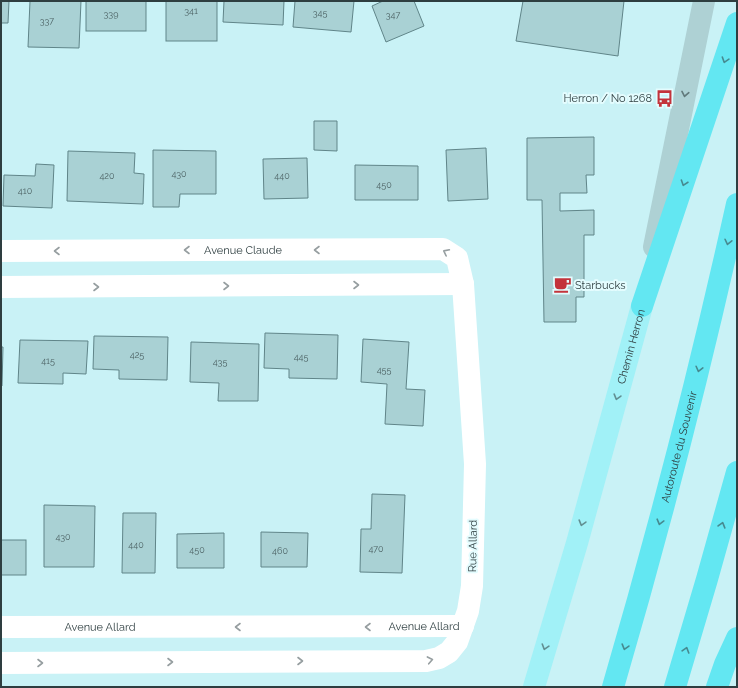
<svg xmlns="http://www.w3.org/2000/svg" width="738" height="688" viewBox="0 0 738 688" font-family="Raleway,sans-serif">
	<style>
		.building { fill: #a9d1d4; stroke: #608589 }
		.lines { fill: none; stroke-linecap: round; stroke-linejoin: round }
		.street { stroke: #fff; stroke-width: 22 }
		.secondary { stroke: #aed1d4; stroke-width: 22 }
		.primary { stroke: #a1f1f7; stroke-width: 22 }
		.highway { stroke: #63e7f2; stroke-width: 22 }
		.oneway { stroke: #468a90 }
		.oneway2 { stroke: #61797b }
		.oneway3 { stroke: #969ea0 }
		.oneway4 { stroke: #628f92 }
		.labels { text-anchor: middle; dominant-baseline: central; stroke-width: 4; stroke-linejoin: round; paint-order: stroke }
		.number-label { font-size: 9px; fill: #4d6365 }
		.poi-label { font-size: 11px; fill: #2e3e40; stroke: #e4fcfe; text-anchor: end }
		.street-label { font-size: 11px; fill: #2e3e40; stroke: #e4fcfe }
	</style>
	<rect width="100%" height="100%" fill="#c9f2f6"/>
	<g class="building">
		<path d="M1,1H9L8,23H1Z"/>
		<path d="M30,1H81L79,48L28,47Z"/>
		<rect x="86" y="1" width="60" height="30"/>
		<rect x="166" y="1" width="51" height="40"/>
		<path d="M224,1H284L283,25L223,22Z"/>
		<path d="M295,1H354L351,32L293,27Z"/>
		<path d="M383,1H414L424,26L386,42L372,6Z"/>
		<path d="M523,1H624L618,56L516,41Z"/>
		<path d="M314,121H337V151L314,150Z"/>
		<path d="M594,137V175H586L587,193H560V211L594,210V235H584V297H576V322H544L542,200H527V138Z"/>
		<path d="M486,148L488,199L448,201L446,150Z"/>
		<path d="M153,150L216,151V194H180L179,207H153Z"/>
		<path d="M68,151L135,153L134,173L144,174L143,204L67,201Z"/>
		<path d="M307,158L308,198L264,199L263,159Z"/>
		<path d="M36,164L54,165L52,208L3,206L4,175L35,176Z"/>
		<path d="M355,165L418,166V200H355Z"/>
		<path d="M265,333L338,335L337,379L289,378V369L264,368Z"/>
		<path d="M94,336L168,337L167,380L119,379V370L93,369Z"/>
		<path d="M363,339L409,342L406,389L425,390L423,426L385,424L387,384L361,382Z"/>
		<path d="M20,340L88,341L86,374L63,373V384L18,383Z"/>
		<path d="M191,342L259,344L258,401H218L219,383L190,382Z"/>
		<path d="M1,347H3L2,386H1Z"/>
		<path d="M372,494L405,495L402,573L360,572L361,529H371Z"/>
		<path d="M44,505L95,506L94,567H44Z"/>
		<path d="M123,513H156L155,573H122Z"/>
		<path d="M261,532L308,533L307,567H261Z"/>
		<path d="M224,533V568H177V534Z"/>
		<rect x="1" y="540" width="25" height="35"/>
	</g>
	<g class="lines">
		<g class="street">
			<path id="s1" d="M1,251L443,249L457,258L463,284L475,464L472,586L468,611L457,642L449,652L439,658L426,661L1,663"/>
			<path d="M1,287L463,284"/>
			<path id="s2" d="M1,627L463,626"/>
		</g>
		<path class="secondary" d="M654,247L704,1"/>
		<path class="primary" id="s3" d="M534,687L577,543L642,306"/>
		<g class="highway">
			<path d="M642,306L737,23"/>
			<path id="s4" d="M613,687C660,527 701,366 737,204"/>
			<path d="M675,687L707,579L737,472"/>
			<path d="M717,687L725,664L737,638"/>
		</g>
	</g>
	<defs><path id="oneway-chevron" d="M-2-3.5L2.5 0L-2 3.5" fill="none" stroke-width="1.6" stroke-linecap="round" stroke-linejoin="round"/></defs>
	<g class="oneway">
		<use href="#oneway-chevron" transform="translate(725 60) rotate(108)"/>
		<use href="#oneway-chevron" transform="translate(684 183) rotate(109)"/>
		<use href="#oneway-chevron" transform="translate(728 242) rotate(103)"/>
		<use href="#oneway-chevron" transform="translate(699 369) rotate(104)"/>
		<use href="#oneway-chevron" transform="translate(660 522) rotate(105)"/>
		<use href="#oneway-chevron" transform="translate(722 525) rotate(-74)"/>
		<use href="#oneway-chevron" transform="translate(625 647) rotate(106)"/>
		<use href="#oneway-chevron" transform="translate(686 650) rotate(-73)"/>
	</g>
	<use class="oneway2" href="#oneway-chevron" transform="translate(685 94) rotate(101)"/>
	<g class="oneway3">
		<use href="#oneway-chevron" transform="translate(187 250) rotate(180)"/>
		<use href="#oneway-chevron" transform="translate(317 250) rotate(180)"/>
		<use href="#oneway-chevron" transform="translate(57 251) rotate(180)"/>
		<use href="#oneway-chevron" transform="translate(446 252) rotate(-153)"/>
		<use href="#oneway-chevron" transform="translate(356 285)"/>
		<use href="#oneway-chevron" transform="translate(226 286)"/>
		<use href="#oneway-chevron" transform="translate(96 287)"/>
		<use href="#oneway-chevron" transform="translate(238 627) rotate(180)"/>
		<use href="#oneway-chevron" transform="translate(368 627) rotate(180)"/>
		<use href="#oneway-chevron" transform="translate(430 660) rotate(-11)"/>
		<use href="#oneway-chevron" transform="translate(300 661)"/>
		<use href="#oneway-chevron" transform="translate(170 662)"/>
		<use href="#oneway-chevron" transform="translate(40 663)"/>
	</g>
	<g class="oneway4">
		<use href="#oneway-chevron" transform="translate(617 397) rotate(106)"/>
		<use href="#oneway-chevron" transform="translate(582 523) rotate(106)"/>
		<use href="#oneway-chevron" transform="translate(545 647) rotate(107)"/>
	</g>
	<defs>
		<symbol id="bus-bare" viewBox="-9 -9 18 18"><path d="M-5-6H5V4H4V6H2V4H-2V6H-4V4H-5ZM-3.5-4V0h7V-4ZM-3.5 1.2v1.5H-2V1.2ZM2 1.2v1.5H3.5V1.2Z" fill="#c3333b" stroke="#e4fcfe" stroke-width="2.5" paint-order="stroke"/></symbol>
		<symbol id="cafe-bare" viewBox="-9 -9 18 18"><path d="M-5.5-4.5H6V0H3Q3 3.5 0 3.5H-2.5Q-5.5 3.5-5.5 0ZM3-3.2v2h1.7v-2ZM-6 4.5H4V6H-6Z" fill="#c3333b" stroke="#e4fcfe" stroke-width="2.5" paint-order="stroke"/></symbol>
	</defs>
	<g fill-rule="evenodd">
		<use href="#bus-bare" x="652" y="86" width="25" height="25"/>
		<use href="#cafe-bare" x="550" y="272" width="25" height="25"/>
	</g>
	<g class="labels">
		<g class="number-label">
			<text x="191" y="11">341</text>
			<text x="320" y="13">345</text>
			<text x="111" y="14">339</text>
			<text x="393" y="15">347</text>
			<text x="47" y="21">337</text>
			<text x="179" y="174">430</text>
			<text x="107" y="176">420</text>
			<text x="282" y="176">440</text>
			<text x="384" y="185">450</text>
			<text x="25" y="191">410</text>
			<text x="137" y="355">425</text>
			<text x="301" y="357">445</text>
			<text x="48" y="361">415</text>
			<text x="220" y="362">435</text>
			<text x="384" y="370">455</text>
			<text x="63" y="537">430</text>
			<text x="136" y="545">440</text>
			<text x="376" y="549">470</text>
			<text x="197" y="550">450</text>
			<text x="280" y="551">460</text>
		</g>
		<g class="poi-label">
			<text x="652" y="98">Herron / No 1268</text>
			<text x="575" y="285" text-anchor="start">Starbucks</text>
		</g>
		<g class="street-label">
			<text stroke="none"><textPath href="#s1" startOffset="242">Avenue Claude</textPath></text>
			<text stroke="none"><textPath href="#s3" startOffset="354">Chemin Herron</textPath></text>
			<text stroke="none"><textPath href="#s4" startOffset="249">Autoroute du Souvenir</textPath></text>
			<text transform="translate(473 546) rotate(-89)">Rue Allard</text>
			<text stroke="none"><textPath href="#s2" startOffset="99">Avenue Allard</textPath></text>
			<text stroke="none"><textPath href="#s2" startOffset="423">Avenue Allard</textPath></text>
		</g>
	</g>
	<rect width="738" height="688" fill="none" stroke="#2e3e40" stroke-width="4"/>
</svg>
